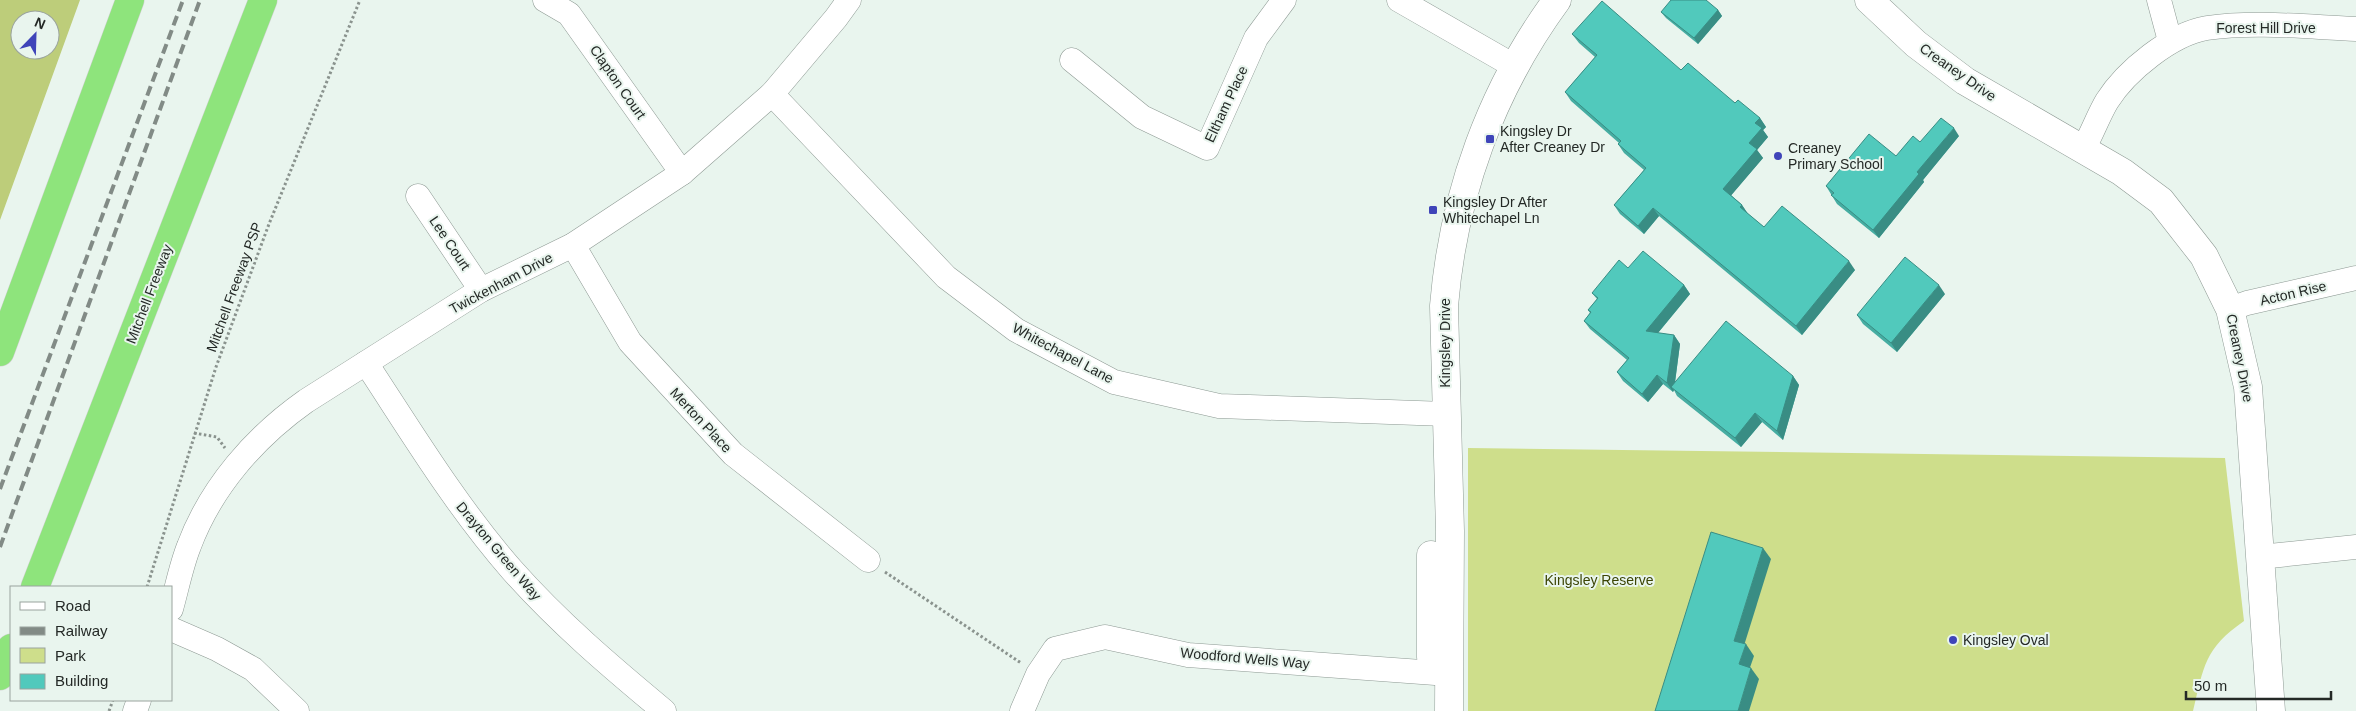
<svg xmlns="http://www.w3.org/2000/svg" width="2356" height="711" viewBox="0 0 2356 711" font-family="Helvetica,sans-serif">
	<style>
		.green { fill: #cede8b }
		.forest { fill: #bdcd7a; fill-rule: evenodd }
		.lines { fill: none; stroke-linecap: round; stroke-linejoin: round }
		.street-casing { stroke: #8d9993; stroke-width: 25 }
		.secondary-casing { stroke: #8d9993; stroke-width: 29 }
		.highway-casing { stroke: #cfd0cf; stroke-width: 29 }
		.path { stroke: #8a938e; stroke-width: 3; stroke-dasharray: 2.5 2.5; stroke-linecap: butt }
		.street { stroke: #fff; stroke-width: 24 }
		.secondary { stroke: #fff; stroke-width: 28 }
		.highway { stroke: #8ee47c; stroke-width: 28 }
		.rail { stroke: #828b86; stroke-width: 4; stroke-dasharray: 10 5; stroke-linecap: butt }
		.wall { fill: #46ada2 }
		.shaded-wall { fill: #398d84 }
		.building { fill: #51c9bc; stroke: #398d84 }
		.poi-dot { fill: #3f44b9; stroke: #e9f5ee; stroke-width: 2 }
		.labels { text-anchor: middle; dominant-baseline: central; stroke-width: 4; stroke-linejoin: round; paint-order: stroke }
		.street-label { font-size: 14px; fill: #242926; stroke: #e9f5ee }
		.poi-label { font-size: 14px; fill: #242926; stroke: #e9f5ee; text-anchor: start }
		.park-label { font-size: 14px; fill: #3c4504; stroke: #e9f5ee }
	</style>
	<rect width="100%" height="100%" fill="#e9f5ee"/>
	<path class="green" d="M1468,448L2225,458L2244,621C2204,649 2204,666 2193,711H1468Z"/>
	<path class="forest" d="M0,0H80L0,220ZM20,20H50V50H20Z"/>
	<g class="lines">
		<defs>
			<g id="street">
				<path d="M545,0L569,14L682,173"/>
				<path d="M1399,0L1514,66"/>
				<path d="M2159,0L2170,41"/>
				<path d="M1072,60L1142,117L1207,148L1256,38L1284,0"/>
				<path d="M772,94L946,277L1016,330L1114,382L1219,406L1446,414"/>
				<path d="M2083,149C2092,134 2098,116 2107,101C2126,71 2171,34 2207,28C2254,21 2308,27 2356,29"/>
				<path d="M418,196L481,290"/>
				<path d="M573,245L630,342L733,454L868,560"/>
				<path d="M2230,309L2247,303L2356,278"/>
				<path d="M366,363C412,433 456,506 512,570C558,622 611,667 664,711"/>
				<path d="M2260,557L2356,547"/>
				<path d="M171,609C177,588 181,566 189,546C211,487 255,437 306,401L481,290L573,245L682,173L772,94L836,18L849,0"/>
				<path d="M171,629L217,649L253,669L297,711"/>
				<path d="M135,711L139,700"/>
				<path d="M1022,711L1038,674L1055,649L1105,637L1188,655L1449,674"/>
			</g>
			<g id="secondary">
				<path d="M1869,0L1916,44L1965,81L2122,172L2161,201L2204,256L2230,309L2248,387L2271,711"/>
				<path d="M1431,555V657"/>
				<path d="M1449,711L1450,531L1444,306C1453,195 1491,90 1557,0"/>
			</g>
			<g id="highway">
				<path d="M0,352L130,0"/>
				<path d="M35,587L263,0"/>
				<path d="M0,676L11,648"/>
			</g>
		</defs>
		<use href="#street" class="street-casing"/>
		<use href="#secondary" class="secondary-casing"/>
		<use href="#highway" class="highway-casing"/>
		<g class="path">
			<path d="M194,433L217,437L225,448"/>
			<path d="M885,572L1021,663"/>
			<path d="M147,587L216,367L269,224L360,0"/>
			<path d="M109,711L113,700"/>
		</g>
		<use href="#street" class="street"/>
		<use href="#secondary" class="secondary"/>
		<use href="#highway" class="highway"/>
		<g class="rail">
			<path d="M0,489L183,0"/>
			<path d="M0,547L200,0"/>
		</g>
	</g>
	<g class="wall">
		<path d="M1718,10L1722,16L1698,44L1666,18L1661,12Z"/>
		<path d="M1572,34L1681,70L1760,118L1766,127L1763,130L1768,137L1757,150L1763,158L1731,195L1742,205L1748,214L1764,227L1855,270L1802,335L1659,216L1644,234L1620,214L1614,205L1644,170L1624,153L1618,144L1619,143L1571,101L1565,92L1595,57L1579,43Z"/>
		<path d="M1959,136L1923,180L1924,182L1879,238L1837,204L1826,186L1896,156L1920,142Z"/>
		<path d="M1628,268L1684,285L1690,294L1658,333L1674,335L1680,344L1675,383L1793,376L1799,385L1783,440L1762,422L1741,447L1677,396L1674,390L1673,392L1663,384L1648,402L1623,381L1617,372L1627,360L1590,329L1584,321L1590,313L1588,310L1597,299L1592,293Z"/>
		<path d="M1945,294L1897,352L1863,324L1857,315Z"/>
	</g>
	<g class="shaded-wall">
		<path d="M1718,10L1722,16L1698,44L1694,38Z"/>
		<path d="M1760,118L1766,127L1763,130L1768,137L1757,150L1763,158L1729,198L1723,189L1749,143L1755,123Z"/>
		<path d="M1954,128L1959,136L1923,180L1924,182L1879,238L1873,230L1917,172Z"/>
		<path d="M1742,205L1748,214L1740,207Z"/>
		<path d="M1653,208L1659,216L1644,234L1638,226Z"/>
		<path d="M1849,261L1855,270L1802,335L1796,326Z"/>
		<path d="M1684,285L1690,294L1652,340L1646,331Z"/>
		<path d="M1939,285L1945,294L1897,352L1891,343Z"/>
		<path d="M1674,335L1680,344L1674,389L1671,387L1674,390L1673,392L1667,383Z"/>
		<path d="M1657,375L1663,384L1648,402L1642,394Z"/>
		<path d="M1793,376L1799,385L1783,440L1777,431Z"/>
		<path d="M1755,413L1762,422L1741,447L1735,438Z"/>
		<path d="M1763,548L1771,559L1742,652L1734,641Z"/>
		<path d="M1746,644L1754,656L1747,676L1739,664Z"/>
		<path d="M1751,668L1759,679L1749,711H1738Z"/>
	</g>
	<g class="building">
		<path d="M1671,0H1706L1718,10L1694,38L1661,12Z"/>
		<path d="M1602,1L1681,70L1688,63L1735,103L1738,100L1760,118L1755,123L1762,128L1749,143L1757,149L1723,189L1742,205L1740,207L1764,227L1782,206L1849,261L1796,326L1653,208L1638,226L1614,205L1646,168L1618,144L1621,141L1565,92L1597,55L1572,34Z"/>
		<path d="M1941,118L1954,128L1917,172L1919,174L1873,230L1831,195L1834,193L1826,186L1869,134L1896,156L1913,136L1920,142Z"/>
		<path d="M1643,251L1684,285L1646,331L1674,335L1667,383L1657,375L1642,394L1617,372L1629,358L1584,321L1591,312L1588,310L1598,298L1592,293L1619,260L1628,268Z"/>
		<path d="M1905,257L1939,285L1891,343L1857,315Z"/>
		<path d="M1726,321L1793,376L1777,431L1755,413L1735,438L1671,387Z"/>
		<path d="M1711,532L1763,548L1734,641L1746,644L1739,664L1751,668L1738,711H1655Z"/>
	</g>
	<g class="poi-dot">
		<rect x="1485" y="134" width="10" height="10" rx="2.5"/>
		<circle cx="1778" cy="156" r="5"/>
		<rect x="1428" y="205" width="10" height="10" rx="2.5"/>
		<circle cx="1953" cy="640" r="5"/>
	</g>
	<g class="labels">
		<g class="street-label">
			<text x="2266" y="28">Forest Hill Drive</text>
			<text transform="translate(1958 72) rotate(35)">Creaney Drive</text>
			<text transform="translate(618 82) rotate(55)">Clapton Court</text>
			<text transform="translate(1226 104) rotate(-65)">Eltham Place</text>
			<text transform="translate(450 243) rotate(56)">Lee Court</text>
			<text transform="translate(501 283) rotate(-28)">Twickenham Drive</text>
			<text transform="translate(234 287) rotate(-70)">Mitchell Freeway PSP</text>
			<text transform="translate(2293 293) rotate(-13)">Acton Rise</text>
			<text transform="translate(149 294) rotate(-69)">Mitchell Freeway</text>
			<text transform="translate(1445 343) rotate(-90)">Kingsley Drive</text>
			<text transform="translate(1063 353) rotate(28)">Whitechapel Lane</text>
			<text transform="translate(2240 358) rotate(79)">Creaney Drive</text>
			<text transform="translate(701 420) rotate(47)">Merton Place</text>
			<text transform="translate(499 551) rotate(50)">Drayton Green Way</text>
			<text transform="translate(1245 658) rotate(5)">Woodford Wells Way</text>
		</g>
		<g class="poi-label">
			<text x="1500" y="131">Kingsley Dr<tspan x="1500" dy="16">After Creaney Dr</tspan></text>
			<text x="1788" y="148">Creaney<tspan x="1788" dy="16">Primary School</tspan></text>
			<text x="1443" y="202">Kingsley Dr After<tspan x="1443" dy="16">Whitechapel Ln</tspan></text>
			<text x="1963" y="640">Kingsley Oval</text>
		</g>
		<g class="park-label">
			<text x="1599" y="580">Kingsley Reserve</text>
		</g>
	</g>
	<rect x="10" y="586" width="162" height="115" fill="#e9f5ee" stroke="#9aa39e"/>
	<rect x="20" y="602" width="25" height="8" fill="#ffffff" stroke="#9aa39e"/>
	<text x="55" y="611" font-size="15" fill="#242926">Road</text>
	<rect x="20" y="627" width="25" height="8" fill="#828b86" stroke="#9aa39e"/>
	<text x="55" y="636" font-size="15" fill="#242926">Railway</text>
	<rect x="20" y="648" width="25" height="15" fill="#cede8b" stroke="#9aa39e"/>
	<text x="55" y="661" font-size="15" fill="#242926">Park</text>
	<rect x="20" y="674" width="25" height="15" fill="#51c9bc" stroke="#9aa39e"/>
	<text x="55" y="686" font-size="15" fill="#242926">Building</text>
	<g transform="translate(35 35) rotate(23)"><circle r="24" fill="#e9f5ee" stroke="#9aa39e"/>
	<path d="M0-4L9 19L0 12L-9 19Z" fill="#3f44b9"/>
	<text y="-8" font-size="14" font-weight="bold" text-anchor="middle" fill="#242926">N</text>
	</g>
	<path d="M2186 691v8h145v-8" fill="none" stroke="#242926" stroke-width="2.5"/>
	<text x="2194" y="691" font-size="15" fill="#242926" stroke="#e9f5ee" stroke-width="4" paint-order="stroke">50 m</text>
</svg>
